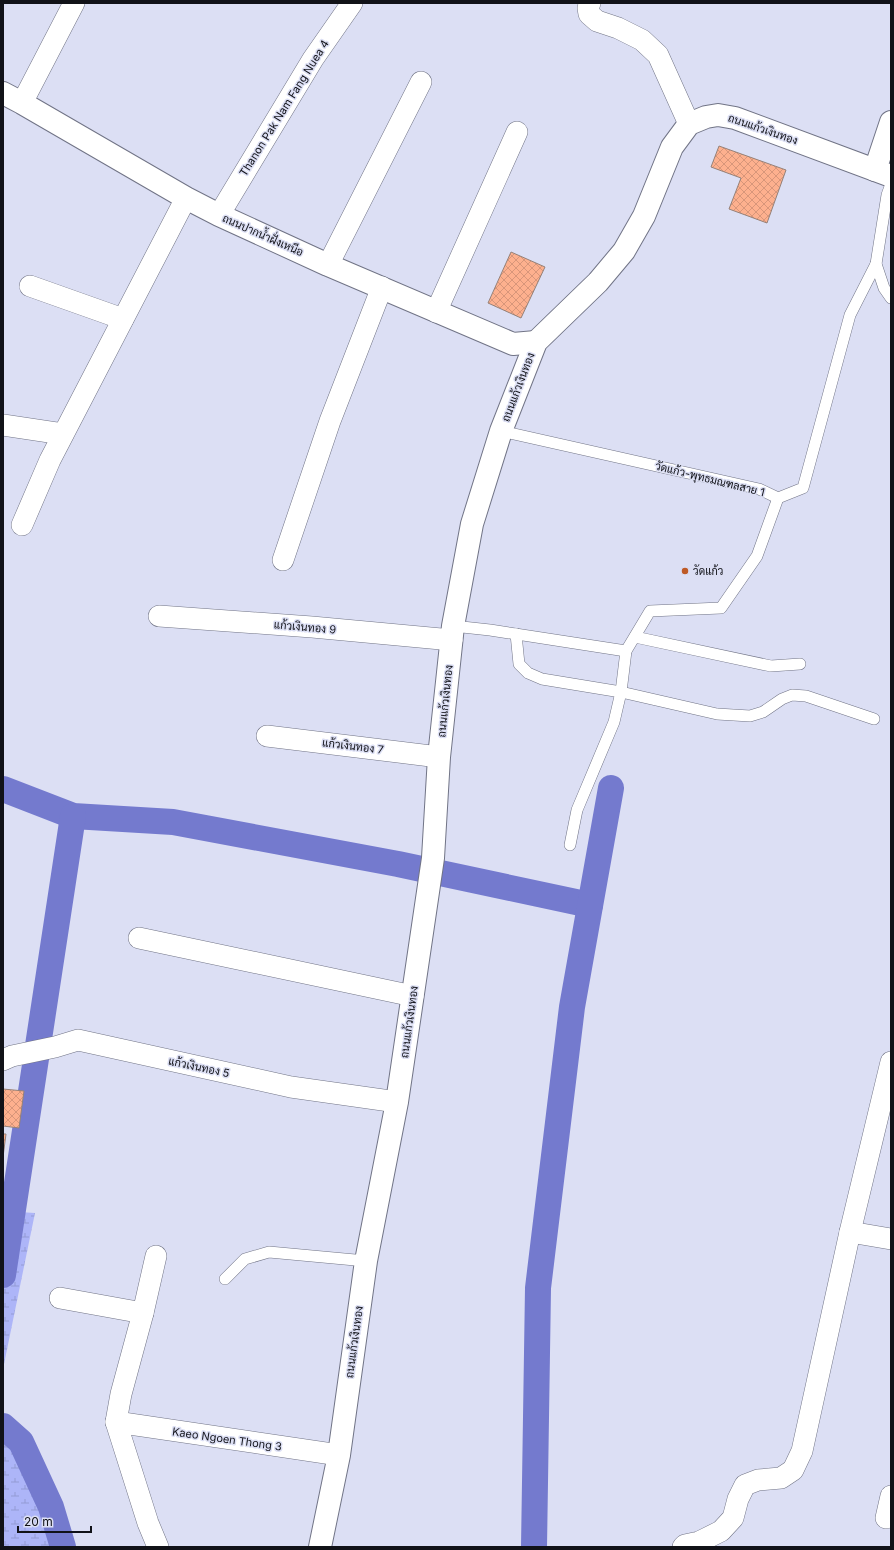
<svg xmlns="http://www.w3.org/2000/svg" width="894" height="1550" viewBox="0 0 894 1550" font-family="Inter,Sarabun,sans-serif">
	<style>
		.wetland { fill: url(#wetland-marsh) }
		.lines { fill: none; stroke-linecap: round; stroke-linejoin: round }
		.canal { stroke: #747ace; stroke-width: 26 }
		.building { fill: url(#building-cross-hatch); stroke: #958178 }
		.service-casing { stroke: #717486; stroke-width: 12 }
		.minor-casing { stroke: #717486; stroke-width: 22 }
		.tertiary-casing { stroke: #717486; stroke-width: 24 }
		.service { stroke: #fff; stroke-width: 11 }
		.minor { stroke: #fff; stroke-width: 21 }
		.tertiary { stroke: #fff; stroke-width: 22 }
		.poi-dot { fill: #be5a26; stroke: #dcdff4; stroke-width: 1.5 }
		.labels { text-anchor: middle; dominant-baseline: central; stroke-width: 3; stroke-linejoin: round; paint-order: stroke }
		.street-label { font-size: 11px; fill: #111218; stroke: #dcdff4 }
		.poi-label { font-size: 11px; fill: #111218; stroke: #dcdff4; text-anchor: start }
	</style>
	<defs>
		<pattern id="wetland-marsh" width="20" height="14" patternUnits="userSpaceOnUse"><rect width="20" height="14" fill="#adb5f8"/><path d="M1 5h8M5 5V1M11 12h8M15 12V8" fill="none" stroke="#949bd4"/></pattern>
		<pattern id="building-cross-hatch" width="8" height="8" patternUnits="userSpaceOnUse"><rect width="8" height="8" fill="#fdb08e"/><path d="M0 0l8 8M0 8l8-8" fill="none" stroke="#d8967a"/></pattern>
	</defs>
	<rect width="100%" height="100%" fill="#dcdff4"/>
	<g class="wetland">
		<path d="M3,1211L35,1213L3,1369Z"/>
		<path d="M3,1412L32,1466L69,1547H3Z"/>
	</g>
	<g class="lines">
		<g class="canal">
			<path d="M3,789L73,816L173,822L398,864L590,905"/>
			<path d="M3,1275L73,816"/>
			<path d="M3,1426L21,1442L51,1507L63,1547"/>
			<path d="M534,1547L538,1288L572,1007L611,788"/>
		</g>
	</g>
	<g class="building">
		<path d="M719,146L786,170L767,223L729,209L741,178L711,167Z"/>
		<path d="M511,252L545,267L521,318L488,303Z"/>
		<path d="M3,1089L24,1091L19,1128L3,1126Z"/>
		<path d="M3,1134H6L3,1157Z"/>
	</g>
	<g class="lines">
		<defs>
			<g id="service">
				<path d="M891,184L887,195L876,264L884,288L891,298"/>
				<path d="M501,431L759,489L778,498L803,488L850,315L876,264"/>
				<path d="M453,626L490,630L626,651"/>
				<path d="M516,634L519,664L528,673L542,679L621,692L717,714L750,716L763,712L782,699L792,695L806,696L874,719"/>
				<path d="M635,637L771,666L800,664"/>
				<path d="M570,845L577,810L614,722L621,692L626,651L650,611L721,608L757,556L778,498"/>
				<path d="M225,1279L245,1259L269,1252L366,1261"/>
			</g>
			<g id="minor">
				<path d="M590,3L588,8L589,14L597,21L618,28L642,40L658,55L689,124"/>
				<path d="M22,103L74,3"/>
				<path d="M219,215L313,59L352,3"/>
				<path d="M328,265L421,82"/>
				<path d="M30,286L123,319"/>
				<path d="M436,312L517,132"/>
				<path d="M3,425L63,434"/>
				<path d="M22,525L50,460L186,198"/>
				<path d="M283,560L330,421L382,287"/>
				<path d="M159,616L312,627L452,640"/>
				<path d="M267,736L439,757"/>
				<path d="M139,938L413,996"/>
				<path d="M3,1060L12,1056L55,1047L78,1040L291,1087L397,1102"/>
				<path d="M850,1232L891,1239"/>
				<path d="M156,1256L143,1313L121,1394L116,1422L148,1523L158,1547"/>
				<path d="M60,1298L143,1313"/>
				<path d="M116,1422L339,1455"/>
				<path d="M886,1518L891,1496"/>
				<path d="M683,1547L685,1545L699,1542L721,1531L733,1518L738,1499L745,1485L758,1480L781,1478L793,1470L802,1451L850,1232L891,1062"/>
			</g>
			<g id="tertiary">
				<path d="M3,93L22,103L186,198L219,215L328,265L513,344L536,342"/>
				<path d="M875,170L891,122"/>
				<path d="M320,1547L339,1455L366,1261L397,1102L433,858L439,757L453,626L472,524L501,431L536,342L598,282L624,251L644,216L672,147L689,124L706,117L718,115L735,118L891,176"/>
			</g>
		</defs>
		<use href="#service" class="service-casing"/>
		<use href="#minor" class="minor-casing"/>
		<use href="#tertiary" class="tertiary-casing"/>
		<use href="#service" class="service"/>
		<use href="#minor" class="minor"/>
		<use href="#tertiary" class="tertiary"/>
	</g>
	<circle class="poi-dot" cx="685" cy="571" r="4"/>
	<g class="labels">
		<g class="street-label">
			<text transform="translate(284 108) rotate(-58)">Thanon Pak Nam Fang Nuea 4</text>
			<text transform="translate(763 129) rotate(19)">ถนนแก้วเงินทอง</text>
			<text transform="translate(263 235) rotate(24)">ถนนปากน้ำฝั่งเหนือ</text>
			<text transform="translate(518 387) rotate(-69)">ถนนแก้วเงินทอง</text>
			<text transform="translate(710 479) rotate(14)">วัดแก้ว-พุทธมณฑลสาย 1</text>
			<text transform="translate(305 627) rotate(5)">แก้วเงินทอง 9</text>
			<text transform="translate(445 701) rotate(-84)">ถนนแก้วเงินทอง</text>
			<text transform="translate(353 746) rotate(7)">แก้วเงินทอง 7</text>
			<text transform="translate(409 1022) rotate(-82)">ถนนแก้วเงินทอง</text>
			<text transform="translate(199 1067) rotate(12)">แก้วเงินทอง 5</text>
			<text transform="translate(354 1342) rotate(-82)">ถนนแก้วเงินทอง</text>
			<text transform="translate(227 1439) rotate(8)">Kaeo Ngoen Thong 3</text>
		</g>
		<g class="poi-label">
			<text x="693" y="571">วัดแก้ว</text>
		</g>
	</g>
	<rect width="894" height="1550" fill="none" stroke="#111218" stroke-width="8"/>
	<path d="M18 1526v6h73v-6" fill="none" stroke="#111218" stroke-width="2"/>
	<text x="24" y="1526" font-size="12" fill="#111218" stroke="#dcdff4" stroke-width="3" paint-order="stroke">20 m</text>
</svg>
